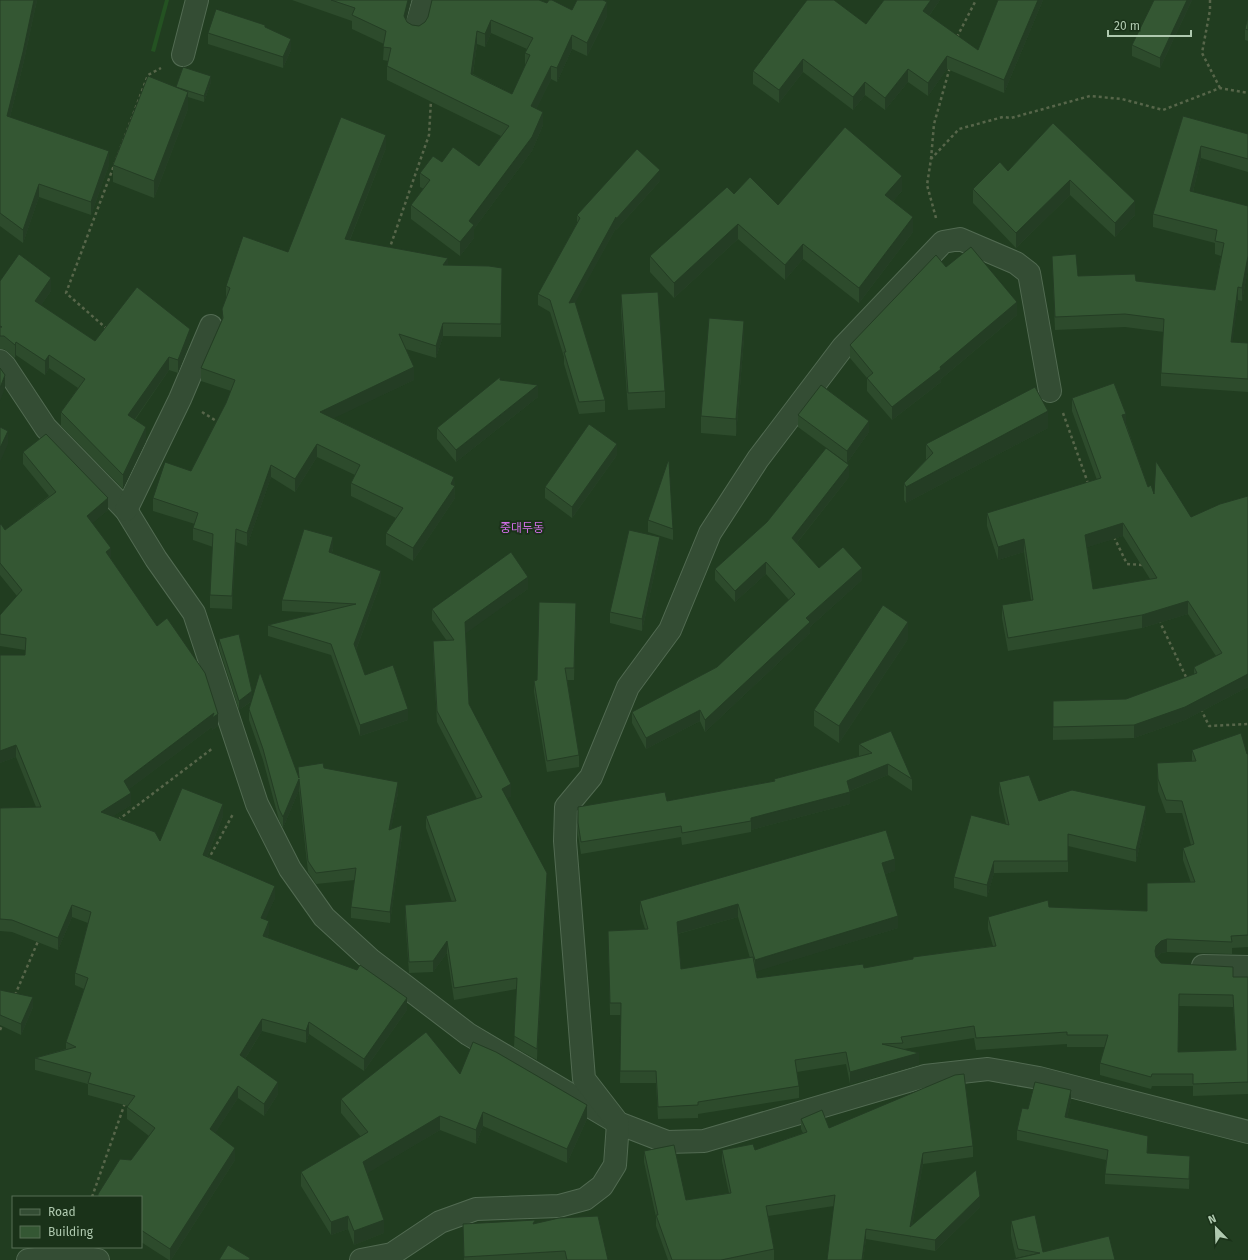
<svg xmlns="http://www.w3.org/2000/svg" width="1248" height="1260" viewBox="0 0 1248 1260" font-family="'Fira Sans','Noto Sans KR',sans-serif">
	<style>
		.water { fill: #245222 }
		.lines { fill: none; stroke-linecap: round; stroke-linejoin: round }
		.minor-casing { stroke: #526b52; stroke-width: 24 }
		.path { stroke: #57664a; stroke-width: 2.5; stroke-dasharray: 3 3; stroke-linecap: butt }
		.minor { stroke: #344d34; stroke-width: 22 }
		.wall { fill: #2d4b2c; fill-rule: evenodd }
		.shaded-wall { fill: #243d24 }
		.building { fill: #345733; stroke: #243d24; fill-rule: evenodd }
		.labels { text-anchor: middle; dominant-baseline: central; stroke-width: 4; stroke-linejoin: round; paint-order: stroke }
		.quarter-label { font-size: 12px; fill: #cf6de4; stroke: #1a3219 }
	</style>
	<rect width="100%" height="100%" fill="#213d20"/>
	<path class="water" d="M165,0H169L155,52L151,51Z"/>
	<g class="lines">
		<defs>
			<g id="minor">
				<path d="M416,27L424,0"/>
				<path d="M183,55L197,0"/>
				<path d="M0,361L5,366L46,428L126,510L156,559L194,613L257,804L290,869L324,917L371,960L468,1034L618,1123L667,1142L704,1141L925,1076L988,1069L1039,1078L1248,1132"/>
				<path d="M126,510L180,399L211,326"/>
				<path d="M1203,966L1248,967"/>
				<path d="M28,1260L67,1254L98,1260"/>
				<path d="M361,1260L392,1254L440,1222L476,1209L559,1206L585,1199L602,1186L615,1165L618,1123L584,1079L565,841L566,807L591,777L628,687L670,630L710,533L758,459L843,347L943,242L960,239L1016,263L1029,273L1050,391"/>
			</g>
		</defs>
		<use href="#minor" class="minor-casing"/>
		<g class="path">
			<path d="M1210,0V10L1202,53L1220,88"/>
			<path d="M957,37L976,0"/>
			<path d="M931,159L934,124L950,67"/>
			<path d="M936,218L927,185L931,159L959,129L1003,117L1011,118L1090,96L1122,99L1163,110L1220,88L1248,93"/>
			<path d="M389,250L429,135L431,100"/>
			<path d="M107,329L66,293L148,75L161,68"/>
			<path d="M202,412L218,422"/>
			<path d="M1063,413L1089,486"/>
			<path d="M1114,537L1127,564L1143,565"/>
			<path d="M1159,620L1187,679"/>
			<path d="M1201,709L1209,726L1248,724"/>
			<path d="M118,820L213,748"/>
			<path d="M208,860L233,814"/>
			<path d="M15,995L39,939"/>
			<path d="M0,1030L3,1023"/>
			<path d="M92,1197L125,1103"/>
		</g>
		<use href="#minor" class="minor"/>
	</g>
	<g class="wall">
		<path d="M0,0H37L23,65L10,117L109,165L91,215L39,197L23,243L0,226Z"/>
		<path d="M292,0H411L406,21L407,22L412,25L419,26L547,3L572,10L607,16L587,56L572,49L557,82L551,79L536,109L543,125L532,151L474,229V238L460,256L411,219V205L424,189L420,187V173L442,162L479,166L501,136L387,80V66L388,61L383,60L384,44L352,29V21ZM491,33L527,49L525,53V66L512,94L473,74L477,44L485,47Z"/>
		<path d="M884,0H940L929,16L978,50L998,0H1043L1004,93L947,69L928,96L908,82L885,110L865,95L853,110L803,72L779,103L753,84V71L866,24Z"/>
		<path d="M1192,0L1160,68L1132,56V45Z"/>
		<path d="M1248,17V41L1245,40V29Z"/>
		<path d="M265,28L291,50L283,68L208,44V33Z"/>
		<path d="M211,82L204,102L188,97V109L154,198L113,182V165L176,87Z"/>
		<path d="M1183,116L1248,134V172L1201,158L1193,192L1248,206V269L1242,301L1238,300L1232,342L1248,343V392L1161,386V373L1164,332L1125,327L1055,330L1052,256L1078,276L1136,281L1215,290L1221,256L1215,254V243L1153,227V214Z"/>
		<path d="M1053,123L1135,215L1115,237L1070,195L1016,248L973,203V189L1008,171Z"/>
		<path d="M386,148L350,240L448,265L502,268L501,337L443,336L436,358L406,349L414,380L333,418L454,477L455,498L413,561L386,545V533L396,518L351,496V483L355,475L317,457L295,492L271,477L247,546L236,542L232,609L210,608V595L213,547L193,540V528L195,524L153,511V498L191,471L226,403L231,391L201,381V368L222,319L226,298V286L288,252Z"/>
		<path d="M660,181L616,230V228L575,302L605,400V412L579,414L564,364V357L550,312L538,305V294L577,223V215Z"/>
		<path d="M902,191L893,201L913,232L859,303L803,259L785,280L738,239L674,298L650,272V256L734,194L778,205Z"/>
		<path d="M946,267L1017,315L941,379V382L892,420L867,391V378L850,358V345Z"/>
		<path d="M0,281L51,291L41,305L95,341L190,342L178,373L169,370L135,420L146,441L123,489L61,426V412L78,388L49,368L45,375L16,355L15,358L4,349H0Z"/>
		<path d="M621,294L665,391V408L628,410L621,311Z"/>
		<path d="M744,338L736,436L701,433V416Z"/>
		<path d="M500,380L538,397L456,462L437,439V428Z"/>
		<path d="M1072,398L1126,424L1148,487L1154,494L1248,687L1185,720L1134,738L1053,740V701L1126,699L1194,674V667L1216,656L1188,614L1142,628L1008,651L1002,618V605L1031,600L1024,552L998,560L987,526V513L1097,480L1072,411ZM1123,536L1150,579L1093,589L1087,547Z"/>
		<path d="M798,415L869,432L847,463L798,427Z"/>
		<path d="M1048,428L906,503L904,500V483L926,460V444Z"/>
		<path d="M23,452L108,510L92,523L111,559L218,726L212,730V727L129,789L131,805L113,816L160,841L223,816L207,857L275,898L265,919L269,933L267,938L407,1010L364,1071L309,1034L306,1043L262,1031L245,1059L278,1094L264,1116L238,1098L215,1133L235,1160L171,1260H169L141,1242V1197L131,1160L149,1136L127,1119V1107L128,1106L88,1095V1084L35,1070V1058L66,1049V1042L84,989L75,985V973L88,923L72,917L58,950L12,932L0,931V808L36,807L16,757L0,763V655H25V650L0,646V615L17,596L0,575V525L5,530L49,496L23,464Z"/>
		<path d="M617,455L572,518L545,498V487Z"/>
		<path d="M849,477L797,543L819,568L862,580L810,627V633L705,732L700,721L646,749L632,723V712L717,667L789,600L766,574L735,602L715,580V569Z"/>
		<path d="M648,520L673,529V540L648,532Z"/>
		<path d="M333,548L332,553L381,582L356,650L365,675L408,720L360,736L331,655L268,636V625L318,613L282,611V600Z"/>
		<path d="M660,548L642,631L610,623V612Z"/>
		<path d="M528,589L465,633L469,704L511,796L507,798L547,885L537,1060L514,1047L517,989L454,1000L447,953L433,972L409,973L405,917V905L452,902L426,828V816L477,799L437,722L433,653V641H447L432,620V609Z"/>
		<path d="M576,614L574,680H567L579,755V767L547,772L534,692V681L537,680Z"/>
		<path d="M219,639L252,698L298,775V767L324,768L398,793L391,829L402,836L390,923L351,918V907L355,880L316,884L308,872L299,790L283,828L279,820L263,760L249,720V709L251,702L239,710L219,648Z"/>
		<path d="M908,639L839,743L814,726V710Z"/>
		<path d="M859,744L912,779V791L888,775L850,791V804L751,830V832L682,845L681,837L581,854L578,835V807L667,801L774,781V779L860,756H859Z"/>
		<path d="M1192,750L1248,754V947L1232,948V954L1167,952L1161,953L1156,958L1161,963L1233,977H1248V1094L1193,1096V1086H1152L1151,1089L1100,1075V1063L1105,1047H1067V1044L976,1050L974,1038L904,1049L919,1065L850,1084L846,1064L797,1072L799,1086V1098L698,1114V1118L658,1119L656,1083H620L621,1015H610L608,931L645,929L640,913V901L895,871L885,874L898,928L756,971L757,978L864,968L913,960V957L993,946L988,929V917L1049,907L1147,911L1191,883L1183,860V848L1191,845L1182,813H1166L1158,791L1157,763L1192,761ZM738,917L750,958L681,969L678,934ZM1179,1006L1233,1007L1236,1050L1178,1052Z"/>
		<path d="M999,782L1039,801L1146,818L1136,862L1068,846V872L994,873L987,897L954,888V877L1006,824L999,793Z"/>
		<path d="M0,990L33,1007L21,1035L0,1025Z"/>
		<path d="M460,1074L587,1119L567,1163L483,1126L476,1144L440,1130L367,1173L384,1233L354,1245L348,1229L331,1235L301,1186V1172L361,1137L341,1113V1099Z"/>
		<path d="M1071,1100L1067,1118L1148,1146L1147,1153L1190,1166L1189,1189L1105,1184V1174L1106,1160L1017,1140V1130L1028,1109Z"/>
		<path d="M801,1119L829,1128L973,1146V1157L923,1164L912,1226L980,1207L935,1251L866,1239L863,1260H827L834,1206L768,1216L774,1249V1260H668L656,1226V1217L644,1162V1151L686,1200L729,1193L722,1161V1150H755L803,1133L801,1129Z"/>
		<path d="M1011,1221L1043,1252L1016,1258L1011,1236Z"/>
		<path d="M463,1224H535L608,1260H464Z"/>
	</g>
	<g class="shaded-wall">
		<path d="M34,0H37L23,65L7,129V116Z"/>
		<path d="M408,0H411L404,30V16Z"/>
		<path d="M931,0H940L923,24V11Z"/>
		<path d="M1038,0H1043L1004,93V80Z"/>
		<path d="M1187,0H1192L1160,68V58Z"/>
		<path d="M607,2V16L587,56V43Z"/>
		<path d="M491,20V33L485,47V34Z"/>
		<path d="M477,31V44L471,87V74Z"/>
		<path d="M572,35V49L557,82V68Z"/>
		<path d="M291,39V50L283,68V57Z"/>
		<path d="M947,56V69L928,96V83Z"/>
		<path d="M803,59V72L779,103V90Z"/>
		<path d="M551,66V79L531,120V106Z"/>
		<path d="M908,69V82L885,110V98Z"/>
		<path d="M211,76V82L204,102V96Z"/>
		<path d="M865,82V95L853,110V97Z"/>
		<path d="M188,92V109L154,198V181Z"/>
		<path d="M543,112V125L532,151L474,229V238L460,256V242L469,221Z"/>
		<path d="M386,135V148L345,252V239Z"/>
		<path d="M1201,146V158L1190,204V191Z"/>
		<path d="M109,151V165L91,215V202Z"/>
		<path d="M660,170V181L616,230V219Z"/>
		<path d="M902,176V191L885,210V195Z"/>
		<path d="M1070,180V195L1016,248V233Z"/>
		<path d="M39,184V197L23,243V230Z"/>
		<path d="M1135,201V215L1115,237V223Z"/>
		<path d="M616,217V228L569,314V303Z"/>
		<path d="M913,217V232L859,303V288Z"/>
		<path d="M738,224V239L674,298V283Z"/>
		<path d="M803,244V259L785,280V265Z"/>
		<path d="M1248,256V269L1242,301V288Z"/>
		<path d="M448,258V271L443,265Z"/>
		<path d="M51,278V291L35,314V301Z"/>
		<path d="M1238,287V300L1231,355V342Z"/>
		<path d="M1017,302V315L941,379V382L892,420V407Z"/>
		<path d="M744,321V338L736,436V419Z"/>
		<path d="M443,323V336L436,358V346Z"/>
		<path d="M190,329V342L178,373V360Z"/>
		<path d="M16,342V355L15,358V345Z"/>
		<path d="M49,355V368L45,375V361Z"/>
		<path d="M169,357V370L128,429V415Z"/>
		<path d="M414,367V380L320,425V412Z"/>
		<path d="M5,375V388L0,401V388Z"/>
		<path d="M538,385V397L456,462V450Z"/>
		<path d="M1048,411V428L906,503V487Z"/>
		<path d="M1126,414V427L1122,415Z"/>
		<path d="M869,421V432L847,463V451Z"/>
		<path d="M146,427V441L123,489V475Z"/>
		<path d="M8,431V444L0,462V448Z"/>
		<path d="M317,444V457L295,492V479Z"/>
		<path d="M617,444V455L572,518V507Z"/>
		<path d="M271,465V477L247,546V533Z"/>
		<path d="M849,465V477L792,549V538Z"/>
		<path d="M454,477L455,498L413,561V548L451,484Z"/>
		<path d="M108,498V510L87,528V516Z"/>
		<path d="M1123,523V536L1085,548V535Z"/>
		<path d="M236,529V542L232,609V596Z"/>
		<path d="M333,537V548L329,563V552Z"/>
		<path d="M660,537V548L642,631V619Z"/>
		<path d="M1024,539V552L998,560V547Z"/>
		<path d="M111,548V560L106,552Z"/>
		<path d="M766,562V574L735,602V591Z"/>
		<path d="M862,568V580L810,627V633L705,732V720L806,618Z"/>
		<path d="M381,571V582L354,655V644Z"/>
		<path d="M528,577V589L465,634V622Z"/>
		<path d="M1188,601V614L1142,628V615Z"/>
		<path d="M908,622V639L839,743V726Z"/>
		<path d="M1248,674V687L1185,720L1134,738V725Z"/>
		<path d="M252,691V701L239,710V701Z"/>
		<path d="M408,709V720L360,736V725Z"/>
		<path d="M700,710V721L646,749V738Z"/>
		<path d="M214,713L218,714V726L212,730V727L124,793V781Z"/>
		<path d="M16,745V757L0,763V751Z"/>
		<path d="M888,764V775L847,792V781Z"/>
		<path d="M299,779V790L283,828V817Z"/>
		<path d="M398,782V793L389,841V830Z"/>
		<path d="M511,784V796L502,801V789Z"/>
		<path d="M850,792V804L751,830V818Z"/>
		<path d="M131,793V805L101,824V812Z"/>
		<path d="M223,804V816L203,867V855Z"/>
		<path d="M1146,806V818L1136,862V850Z"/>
		<path d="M402,825V836L390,923V912Z"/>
		<path d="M895,859V871L882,875V863Z"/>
		<path d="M994,861V873L987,897V885Z"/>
		<path d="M547,873V885L537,1060V1049Z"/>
		<path d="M275,886V898L261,930V918Z"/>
		<path d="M738,904V917L677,934V922Z"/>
		<path d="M72,905V917L58,950V938Z"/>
		<path d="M898,916V928L755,972V960Z"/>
		<path d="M269,921V933L263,948V936Z"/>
		<path d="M1167,939V952L1161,953L1156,958L1155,963V951L1156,946L1161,941Z"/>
		<path d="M447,941V953L433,972V961Z"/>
		<path d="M33,997V1007L21,1035V1024Z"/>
		<path d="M407,998V1010L364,1071V1059Z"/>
		<path d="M262,1019V1031L240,1067V1055Z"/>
		<path d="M309,1022V1034L306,1043V1031Z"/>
		<path d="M919,1053V1065L850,1084V1072Z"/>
		<path d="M278,1082V1094L264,1116V1104Z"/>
		<path d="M238,1086V1098L210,1141V1129Z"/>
		<path d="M1071,1090V1100L1065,1127V1117Z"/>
		<path d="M587,1105V1119L567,1163V1149Z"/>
		<path d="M483,1112V1126L476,1144V1130Z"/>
		<path d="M440,1116V1130L363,1176V1162Z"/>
		<path d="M235,1148V1160L171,1260H170V1249Z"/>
		<path d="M923,1153V1164L910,1238V1227Z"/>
		<path d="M1190,1156V1166L1189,1189V1179Z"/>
		<path d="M980,1196V1207L935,1251V1240Z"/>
		<path d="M348,1216V1229L331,1235V1222Z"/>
		<path d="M384,1220V1233L354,1245V1231Z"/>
		<path d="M866,1229V1239L863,1260H862Z"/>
	</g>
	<g class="building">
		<path d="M0,0H34L23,52L7,116L109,151L91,202L39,184L23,230L0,213Z"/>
		<path d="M331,0H408L404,16L407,22L412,25L419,26L425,22L428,17L432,0H539L547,3L549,0H552L572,10L577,0H603L607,2L587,43L572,35L557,68L551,66L531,106L543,112L532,137L469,221L474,225L460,242L411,205L430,180L420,173L433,156L442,162L453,147L479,166L509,126L387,66L391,48L383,47L386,31L352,15L355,8ZM491,20L533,38L525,53L530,55L512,94L471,74L477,31L485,34Z"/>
		<path d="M807,0H834L866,24L884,0H931L923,11L978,50L998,0H1038L1004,80L947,56L928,83L908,69L885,98L865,82L853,97L803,59L779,90L753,71Z"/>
		<path d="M1154,0H1187L1160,58L1132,45Z"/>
		<path d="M216,9L265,25V27L291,39L283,57L208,33Z"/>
		<path d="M1248,17V30L1245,29Z"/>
		<path d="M183,67L211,76L204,96L176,87Z"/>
		<path d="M148,76L188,92L154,181L113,165Z"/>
		<path d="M1183,116L1248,134V159L1201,146L1190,191L1248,206V256L1242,288L1238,287L1231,342L1248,343V379L1161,373L1164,319L1125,314L1055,317L1052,256L1076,254L1078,276L1135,274L1136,281L1215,290L1224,243L1215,241L1217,230L1153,214Z"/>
		<path d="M341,117L386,135L345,239L448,258L443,265L489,266L502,268L501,324L443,323L436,346L399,334L414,367L320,412L454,477L451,484L455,486L413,548L386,533L403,508L351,483L360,465L317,444L295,479L271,465L247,533L236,529L232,596L210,595L213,534L193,528L198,513L153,498L165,462L191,471L226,403L235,380L201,368L223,318L222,309L230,288L226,286L243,236L288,252Z"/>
		<path d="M1053,123L1135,201L1115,223L1070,180L1016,233L973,189L1000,162L1008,171Z"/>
		<path d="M845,127L902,176L885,195L913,217L859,288L803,244L785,265L738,224L674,283L650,256L727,187L734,194L750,177L778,205Z"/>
		<path d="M637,149L660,170L616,219V217L569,303L575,302L605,400L579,402L564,352H566L550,300L538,294L580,218L577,215Z"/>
		<path d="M971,247L1017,302L940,367L941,369L892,407L867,378L873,373L850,345L936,255L946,267Z"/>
		<path d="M19,254L51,278L35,301L95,341L137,287L190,329L178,360L169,357L128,415L146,427L123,475L61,412L85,379L49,355L45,361L16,342L15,345L4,336H0V327H2L0,326V281Z"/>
		<path d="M658,292L665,391L628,393L621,294Z"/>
		<path d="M709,318L744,321L736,419L701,416Z"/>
		<path d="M0,368L5,375L0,388Z"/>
		<path d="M500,377V380L538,385L456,450L437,428Z"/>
		<path d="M1114,383L1126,414L1122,415L1148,487L1151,485L1154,494L1156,461L1191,517L1220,504L1248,496V674L1185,707L1134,725L1053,727V701L1126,699L1197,673L1194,667L1222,653L1188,601L1142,615L1008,638L1002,605L1033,600L1024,539L998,547L987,513L1101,478L1072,398ZM1123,523L1157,578L1093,589L1085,535Z"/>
		<path d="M821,385L869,421L847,451L798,415Z"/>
		<path d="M1035,387L1048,411L906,487L904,483L933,453L926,444Z"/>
		<path d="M589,424L617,444L572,507L545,487Z"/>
		<path d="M0,427L8,431L0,448Z"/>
		<path d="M46,434L108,498L87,516L111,548L106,552L157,626L167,618L205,673L218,714L212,718L214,713L124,781L131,793L101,812L155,832L160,841L182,788L223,804L203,855L275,886L261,918L269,921L263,936L357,970L360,965L407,998L364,1059L309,1022L306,1031L262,1019L240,1055L278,1082L264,1104L238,1086L210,1129L235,1148L170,1249L141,1230V1197H98V1194L120,1159L131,1160L155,1128L127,1107L135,1096L88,1083L91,1073L35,1058L76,1047L66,1042L88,978L75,973L91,912L72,905L58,938L12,920L0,919V808L41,807L16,745L0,751V655H25L26,638L0,634V615L22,590L0,563V525L1,524L5,530L56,492L23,452Z"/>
		<path d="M826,448L849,465L792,538L819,568L843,547L862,568L806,618L810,622L705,720L700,710L646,738L632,712L717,667L795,594L766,562L735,591L715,569L767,522Z"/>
		<path d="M668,461H669L673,529L648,520Z"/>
		<path d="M304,529L333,537L329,552L381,571L354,644L365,675L393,665L408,709L360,725L331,644L268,625L356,604L282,600Z"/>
		<path d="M629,530L660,537L642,619L610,612Z"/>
		<path d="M511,552L528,577L465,622L469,704L511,784L502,789L547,873L537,1049L514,1036L517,978L454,988L447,941L433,961L409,962L405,905L456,901L426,816L482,797L437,711L433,641L454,640L432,609Z"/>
		<path d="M539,602L576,603L574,668H565L579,755L547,761L534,681L537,680Z"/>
		<path d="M883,605L908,622L839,726L814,710Z"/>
		<path d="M239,634L252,691L239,701L219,639Z"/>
		<path d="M260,672L299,778L298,767L323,763L324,768L398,782L389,830L402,825L390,912L351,907L356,868L316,873L308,861L299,779L283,817L279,809L263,749L249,709Z"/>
		<path d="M891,731L912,779L888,764L847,781L850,792L751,818V821L682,833L681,826L581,842L578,823V807L665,792L667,801L775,781L774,779L872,753L859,744Z"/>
		<path d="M1241,733L1247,754H1248V935L1231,936L1232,942L1167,939L1161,941L1156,946L1155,951L1156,957L1161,963L1233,967V977H1248V1082L1193,1084V1074H1152L1151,1077L1100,1063L1108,1035H1067V1032L976,1038L974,1026L901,1037L903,1043L882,1044L919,1053L850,1072L846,1052L795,1060L799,1086L698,1102V1105L658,1107L656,1071H620L621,1003H610L608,931L648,929L640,901L886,830L895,859L882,863L898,916L755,960L738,904L677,922L681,969L753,957L757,978L863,964L864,968L913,959V957L996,946L988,917L1048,900L1049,907L1147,911V883L1195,882L1183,848L1194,844L1182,801L1166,800L1158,779L1157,763L1196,761L1192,750ZM1179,994L1233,995L1236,1050L1178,1052Z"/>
		<path d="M1029,775L1039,801L1072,790L1146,806L1136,850L1068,834V861H994L987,885L954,877L971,815L1009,825L999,782Z"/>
		<path d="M0,990L33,997L21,1024L0,1015Z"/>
		<path d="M426,1032L460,1074L473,1042L496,1052L587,1105L567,1149L483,1112L476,1130L440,1116L363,1162L384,1220L354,1231L348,1216L331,1222L301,1172L368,1132L341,1099Z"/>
		<path d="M964,1074L973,1146L923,1153L910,1227L976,1170L980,1196L935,1240L866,1229L862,1260H827L835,1195L766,1206L774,1249L721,1260H672L656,1215H658L644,1151L674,1145L686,1200L731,1193L722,1150L753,1144L755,1150L807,1132L801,1119L822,1110L829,1128L955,1075Z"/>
		<path d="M1035,1082L1071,1090L1065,1117L1148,1136L1147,1153L1190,1156L1189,1179L1105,1174L1108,1150L1017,1130L1022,1108L1028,1109Z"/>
		<path d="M1035,1215L1043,1252L1109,1236L1115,1260H1010L1040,1253L1018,1249L1011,1221Z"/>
		<path d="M598,1216L608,1260H567L565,1251L464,1257L463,1224L535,1220L533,1224L559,1218Z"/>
		<path d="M228,1245L250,1258L249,1260H219Z"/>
	</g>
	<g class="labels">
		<g class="quarter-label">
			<text x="522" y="528">중대두동</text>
		</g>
	</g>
	<rect x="12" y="1196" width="130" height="52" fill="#1a3219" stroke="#566e55"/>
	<rect x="20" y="1209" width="20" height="6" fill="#344d34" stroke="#566e55"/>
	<text x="48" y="1216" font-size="12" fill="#afc9af">Road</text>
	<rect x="20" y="1226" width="20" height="12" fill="#345733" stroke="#566e55"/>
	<text x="48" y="1236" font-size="12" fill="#afc9af">Building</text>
	<g transform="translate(1216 1228) rotate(337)" stroke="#1a3219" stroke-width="3" paint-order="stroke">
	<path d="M0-3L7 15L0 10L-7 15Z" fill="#afc9af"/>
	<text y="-6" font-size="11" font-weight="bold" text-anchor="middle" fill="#afc9af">N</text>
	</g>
	<path d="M1108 30v6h83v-6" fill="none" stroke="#afc9af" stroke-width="2"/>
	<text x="1114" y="30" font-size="12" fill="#afc9af" stroke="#1a3219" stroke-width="3" paint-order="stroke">20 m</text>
</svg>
